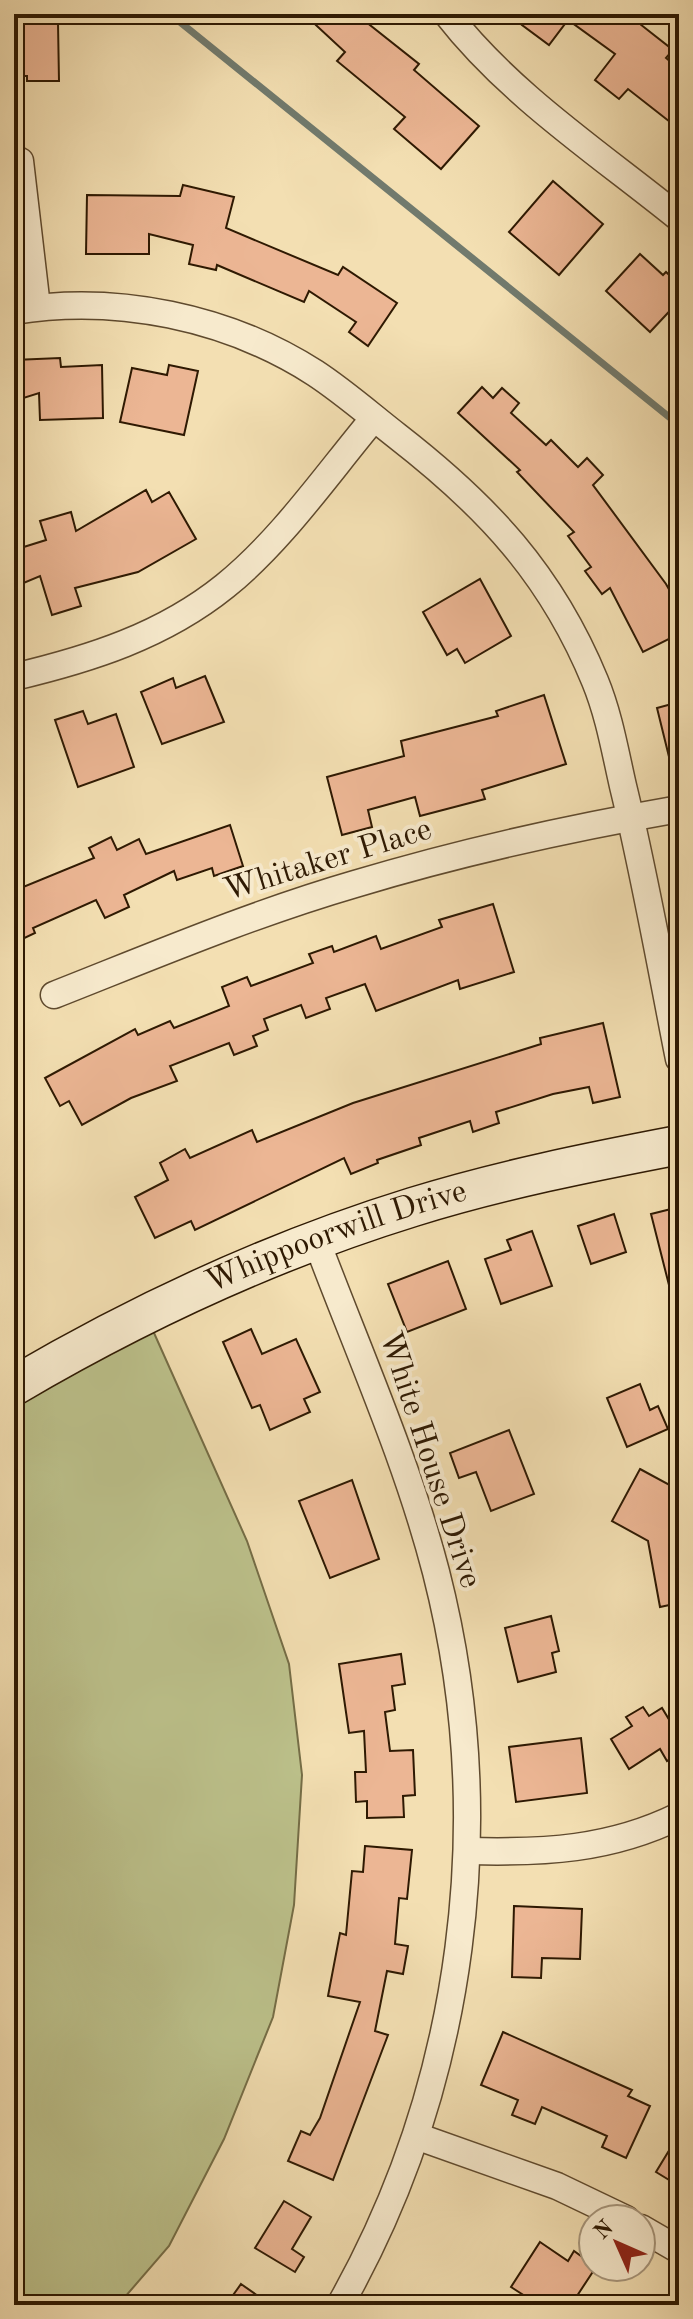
<svg xmlns="http://www.w3.org/2000/svg" width="693" height="2319" viewBox="0 0 693 2319" font-family="'Old Standard TT',serif">
	<style>
		.green { fill: #bcc18b; stroke: #756d46; stroke-width: 2 }
		.lines { fill: none; stroke-linecap: round; stroke-linejoin: round }
		.stream { stroke: #717a6d; stroke-width: 7 }
		.building { fill: #ecb694; stroke: #2e1902; stroke-width: 2 }
		.street-casing { stroke: #5f4a2e; stroke-width: 29 }
		.secondary-casing { stroke: #2e1902; stroke-width: 41 }
		.street { stroke: #f7eacd; stroke-width: 26 }
		.secondary { stroke: #f7eacd; stroke-width: 38 }
		.labels { text-anchor: middle; dominant-baseline: central; stroke-width: 8; stroke-linejoin: round; paint-order: stroke }
		.street-label { font-size: 32px; fill: #2e1902; stroke: #f7eacd }
	</style>
	<rect width="100%" height="100%" fill="#f3dfb2"/>
	<filter id="stains"><feTurbulence type="fractalNoise" baseFrequency=".0025" numOctaves="4"/><feColorMatrix values="0 0 0 0 .2 0 0 0 0 .09 0 0 0 0 .02 0 0 0 .5 -.17"/></filter>
	<radialGradient id="worn" r=".72"><stop offset=".6" stop-color="#630" stop-opacity="0"/><stop offset="1" stop-color="#630" stop-opacity=".3"/></radialGradient>
	<path class="green" d="M150,1324L247,1541L289,1664L302,1775L294,1905L273,2017L224,2139L169,2246L118,2305H14V1406Z"/>
	<g class="lines">
		<path class="stream" d="M170,14L679,425"/>
	</g>
	<g class="building">
		<path d="M304,14H356L419,64L414,70L479,126L441,169L394,129L405,117L337,61L345,52Z"/>
		<path d="M530,14H623L640,24L673,50L666,58L679,69V129L628,89L619,99L595,80L615,54L568,20L549,45L522,25Z"/>
		<path d="M58,23L59,81H27V76H14V24Z"/>
		<path d="M553,181L603,224L559,275L509,232Z"/>
		<path d="M183,185L234,197L226,228L338,275L343,267L397,303L368,346L349,332L356,322L309,291L304,302L217,265L216,270L189,264L193,245L149,234V254H86L87,195L180,196Z"/>
		<path d="M640,254L663,275L666,272L679,284V301L650,332L606,291Z"/>
		<path d="M60,358L61,367L102,365L103,418L40,420L39,393L14,401V360Z"/>
		<path d="M169,365L198,371L184,435L120,422L132,368L167,375Z"/>
		<path d="M482,387L493,398L502,388L519,403L511,413L546,445L551,440L578,467L587,458L603,475L593,485L666,584L679,607V634L643,652L610,588L602,594L585,571L591,567L568,536L574,532L517,472L520,470L458,413Z"/>
		<path d="M146,490L152,502L169,492L196,539L138,572L75,588L81,606L52,615L40,576L14,587V550L46,540L40,521L71,512L76,531Z"/>
		<path d="M480,579L511,636L465,663L457,649L447,655L423,612Z"/>
		<path d="M205,676L224,722L162,744L141,692L173,678L176,688Z"/>
		<path d="M544,695L566,764L482,790L485,799L420,816L415,797L368,810L372,827L342,835L327,777L404,756L401,741L498,716L496,711Z"/>
		<path d="M679,702V769H672L657,708Z"/>
		<path d="M83,711L88,724L116,714L134,767L78,787L55,720Z"/>
		<path d="M230,825L243,866L214,876L212,868L177,880L174,871L124,895L129,907L105,918L96,900L33,928L35,933L14,943V886L16,890L94,858L89,848L111,837L117,850L139,839L146,854Z"/>
		<path d="M493,904L514,972L460,989L458,980L376,1011L365,984L326,998L330,1009L306,1018L301,1005L264,1019L268,1030L253,1036L257,1046L234,1055L229,1043L170,1066L177,1081L131,1098L82,1125L69,1101L60,1106L45,1078L135,1029L138,1035L170,1021L174,1028L229,1006L222,987L247,977L251,986L313,963L309,954L332,946L334,952L376,936L381,949L442,927L439,920Z"/>
		<path d="M603,1023L620,1097L593,1103L589,1087L553,1094L496,1112L499,1123L473,1132L470,1121L419,1138L421,1145L377,1160L378,1163L351,1174L344,1158L195,1230L191,1221L155,1238L135,1197L168,1180L160,1163L185,1149L190,1158L252,1130L257,1142L353,1103L541,1044L540,1038Z"/>
		<path d="M671,1209L673,1219L679,1218V1296L672,1297L651,1214Z"/>
		<path d="M614,1214L626,1252L591,1264L578,1226Z"/>
		<path d="M532,1231L552,1286L501,1304L485,1259L511,1250L507,1240Z"/>
		<path d="M448,1261L466,1309L407,1332L388,1284Z"/>
		<path d="M251,1329L262,1354L296,1339L320,1392L304,1399L310,1412L270,1430L260,1405L252,1408L223,1342Z"/>
		<path d="M640,1384L650,1410L658,1406L668,1429L627,1447L607,1398Z"/>
		<path d="M509,1430L534,1494L491,1511L476,1472L459,1478L450,1453Z"/>
		<path d="M640,1469L679,1490V1603L660,1607L648,1541L612,1521Z"/>
		<path d="M352,1480L379,1559L330,1578L299,1501Z"/>
		<path d="M551,1616L559,1651L552,1653L556,1672L518,1682L505,1628Z"/>
		<path d="M401,1654L405,1684L392,1686L395,1710L385,1712L390,1751L413,1750L415,1795L403,1796L404,1817L367,1818V1801L356,1802L355,1772H366L364,1731L349,1733L339,1664Z"/>
		<path d="M643,1707L649,1716L662,1708L679,1736V1753L667,1761L660,1749L629,1769L611,1739L632,1726L626,1717Z"/>
		<path d="M581,1738L587,1793L516,1802L509,1747Z"/>
		<path d="M365,1846L412,1850L407,1899L399,1898L395,1944L408,1946L403,1974L387,1971L375,2031L388,2035L333,2180L288,2161L301,2131L310,2135L320,2118L360,2002L328,1996L340,1933L346,1935L352,1871L363,1872Z"/>
		<path d="M514,1906L582,1909L580,1959L542,1958L541,1978L512,1977Z"/>
		<path d="M503,2032L632,2090L628,2096L650,2106L626,2158L602,2147L607,2136L542,2107L535,2124L512,2115L518,2100L481,2085Z"/>
		<path d="M679,2134V2186L656,2172Z"/>
		<path d="M284,2201L311,2217L292,2249L304,2257L295,2272L255,2248Z"/>
		<path d="M540,2242L568,2261L574,2251L596,2267L571,2305H539L511,2287Z"/>
		<path d="M241,2284L271,2305H226Z"/>
	</g>
	<g class="lines">
		<defs>
			<g id="street">
				<path d="M447,14C510,95 600,154 679,218"/>
				<path d="M20,161L37,307"/>
				<path d="M14,311C116,294 228,317 315,373C344,392 370,415 397,436C487,506 551,574 595,681C609,715 615,751 623,786C645,876 661,968 679,1059"/>
				<path d="M14,677C90,659 163,636 225,586C282,540 327,474 374,418"/>
				<path d="M54,995C153,956 252,914 355,884C461,852 570,828 679,809"/>
				<path d="M317,1242C358,1351 407,1460 436,1572C499,1818 465,2084 340,2305"/>
				<path d="M468,1851C543,1853 610,1850 679,1816"/>
				<path d="M416,2136L557,2186L626,2219"/>
				<path d="M641,2228L679,2250"/>
			</g>
			<g id="secondary">
				<path id="s1" d="M14,1386C140,1312 274,1250 413,1207C500,1180 590,1162 679,1145"/>
			</g>
		</defs>
		<use href="#street" class="street-casing"/>
		<use href="#secondary" class="secondary-casing"/>
		<use href="#street" class="street"/>
		<use href="#secondary" class="secondary"/>
	</g>
	<g class="labels">
		<g class="street-label">
			<text transform="translate(328 861) rotate(-17)">Whitaker Place</text>
			<text stroke="none"><textPath href="#s1" startOffset="356">Whippoorwill Drive</textPath></text>
			<text transform="translate(429 1460) rotate(72)">White House Drive</text>
		</g>
	</g>
	<rect width="693" height="2319" fill="none" stroke="#f3dfb2" stroke-width="48"/>
	<rect x="16" y="16" width="661" height="2287" fill="none" stroke="#2e1902" stroke-width="4"/>
	<rect x="24" y="24" width="645" height="2271" fill="none" stroke="#2e1902" stroke-width="2"/>
	<g transform="translate(617 2243) rotate(315)"><circle r="38" fill="#f7eacd" stroke="#a7967c" stroke-width="2"/>
	<path d="M0-6L14 30L0 20L-14 30Z" fill="#8f2418"/>
	<text y="-12" font-size="22" font-weight="bold" text-anchor="middle" fill="#2e1902">N</text>
	</g>
	<rect width="100%" height="100%" filter="url(#stains)"/>
	<rect width="100%" height="100%" fill="url(#worn)"/>
</svg>
